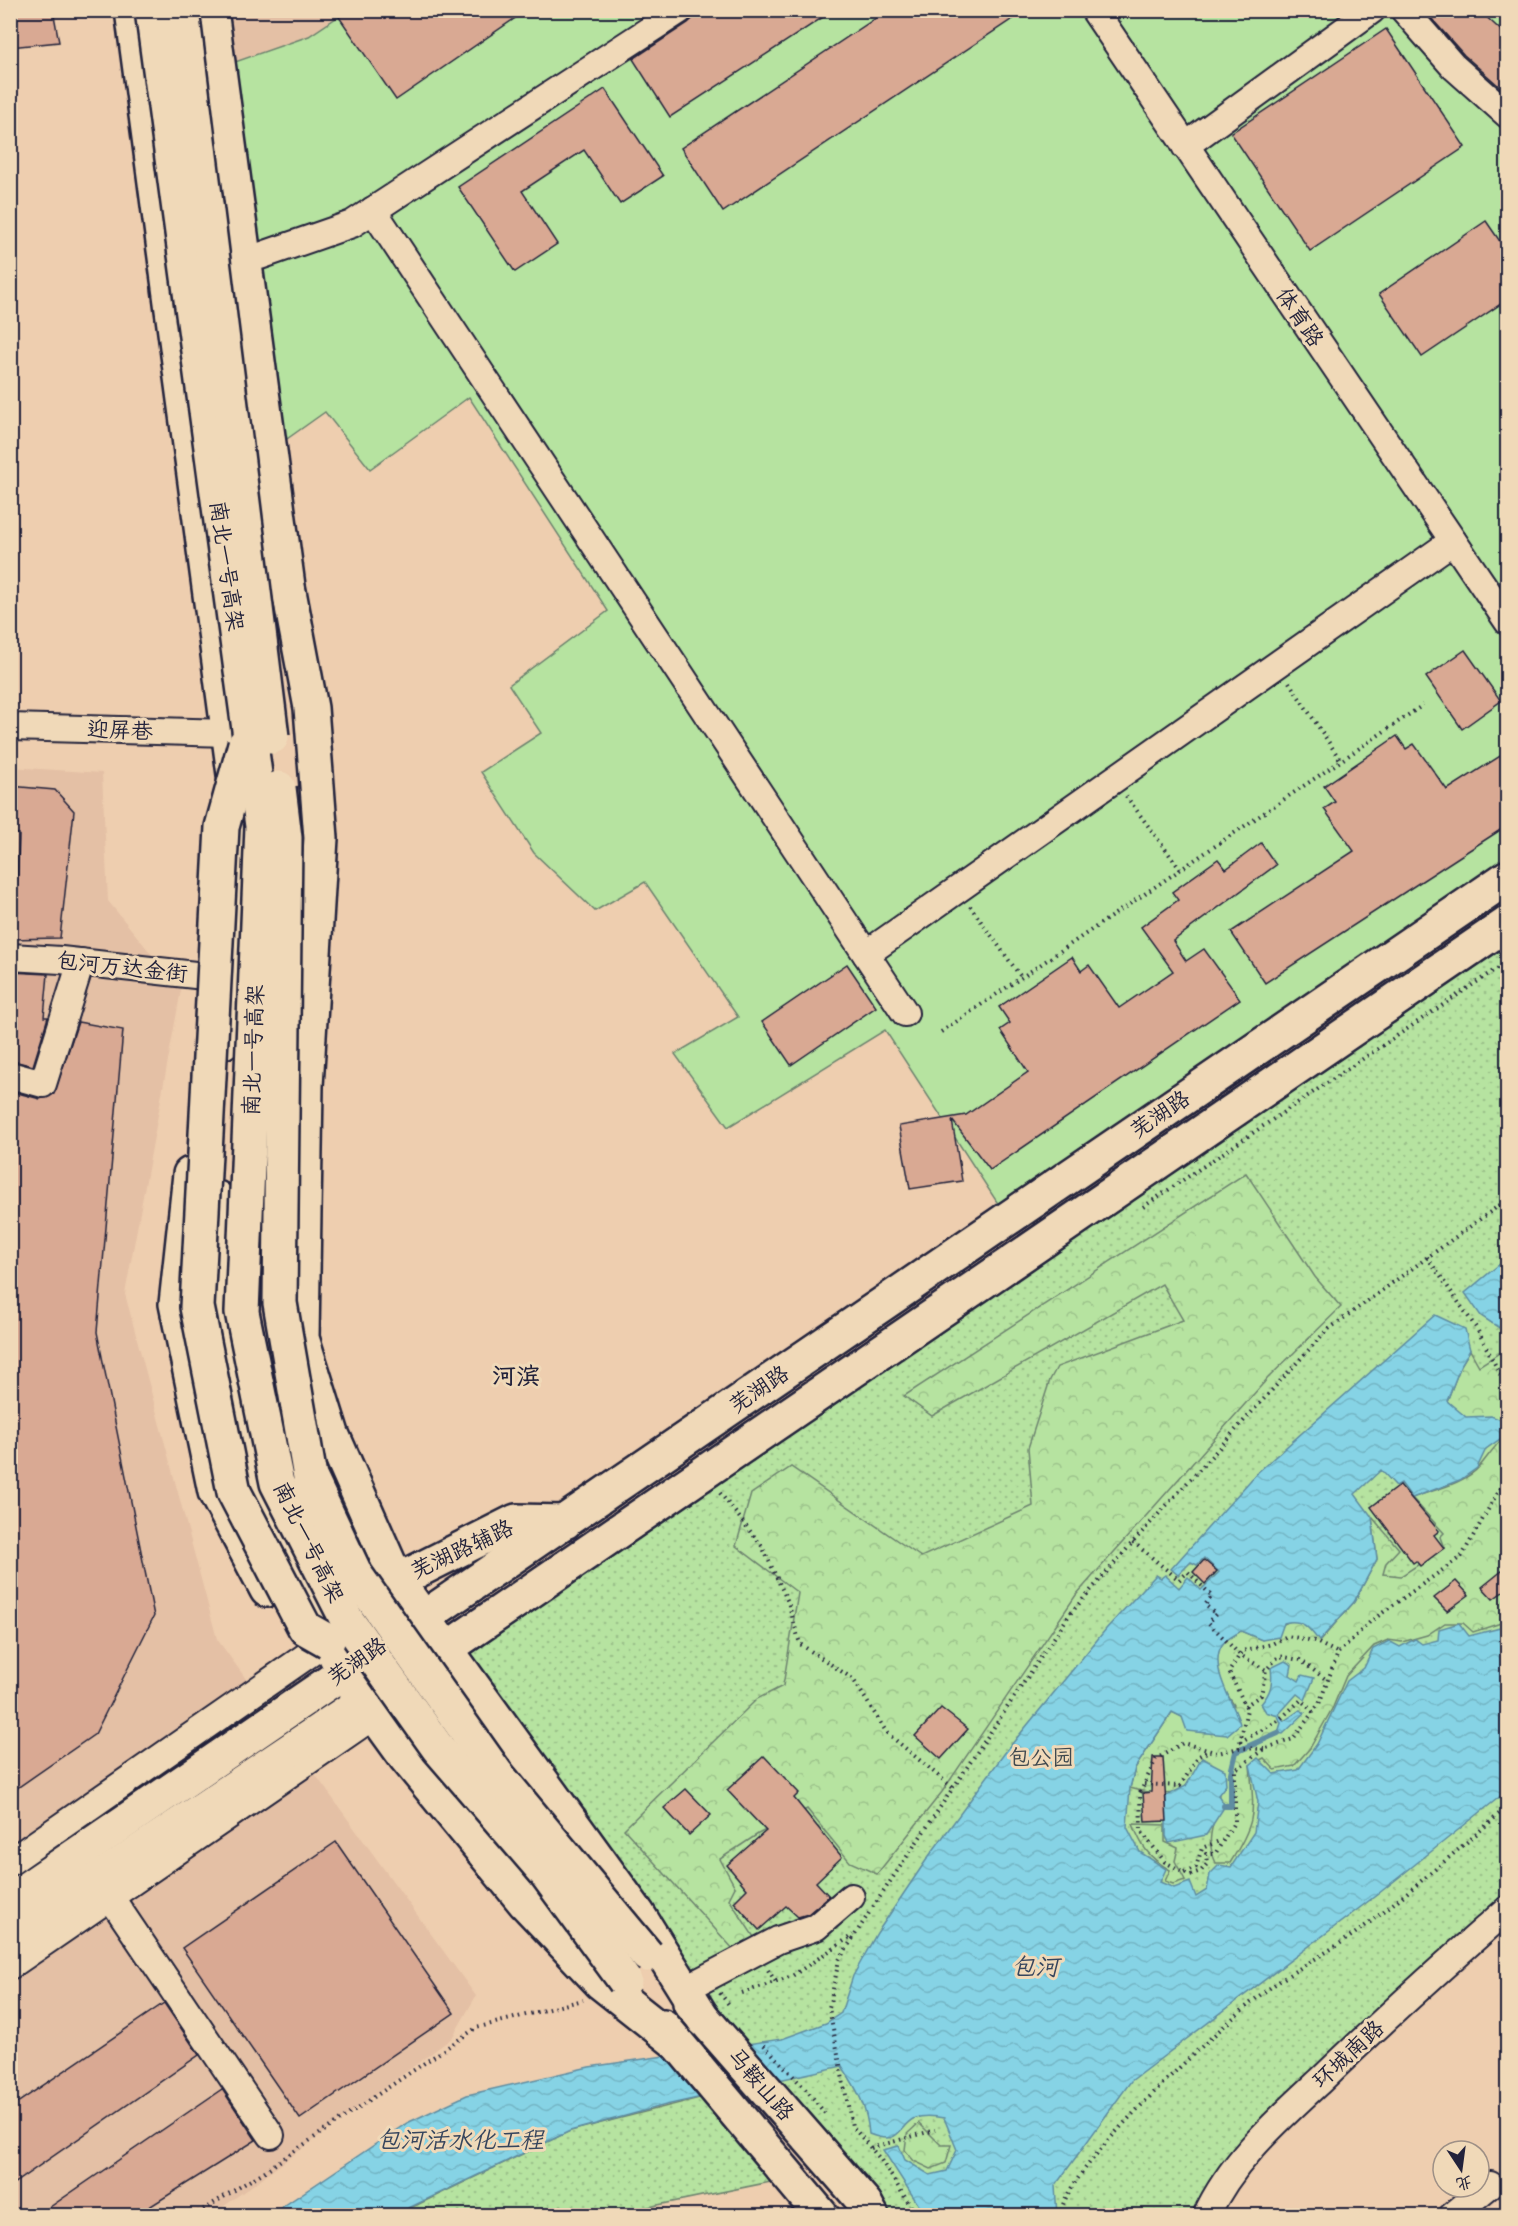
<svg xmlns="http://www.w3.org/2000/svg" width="1518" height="2226" viewBox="0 0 1518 2226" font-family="'Shantell Sans','LXGW WenKai TC',sans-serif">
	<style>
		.built { fill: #e4c0a5 }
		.grass { fill: url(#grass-dots); stroke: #6c826e; stroke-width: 1.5 }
		.forest { fill: url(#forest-crowns); stroke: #6c826e; stroke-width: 1.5 }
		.pitch { fill: #b6e3a0; stroke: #6c826e; stroke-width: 1.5 }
		.water { fill: url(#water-waves); stroke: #5e8ca1; stroke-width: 1.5 }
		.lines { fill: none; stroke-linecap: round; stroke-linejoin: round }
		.stream { stroke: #5e8ca1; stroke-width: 6 }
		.building { fill: #d9a993; stroke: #22223b; stroke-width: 1.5 }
		.minor-casing { stroke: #22223b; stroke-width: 30 }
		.major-casing { stroke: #22223b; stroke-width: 38 }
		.highway-casing { stroke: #22223b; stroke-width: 38 }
		.path { stroke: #22223b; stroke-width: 4; stroke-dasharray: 1.5 4.5; stroke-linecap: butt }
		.minor { stroke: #f0d9b8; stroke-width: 26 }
		.major { stroke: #f0d9b8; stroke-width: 33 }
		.highway { stroke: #f0d9b8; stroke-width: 33 }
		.highway-bridge-casing { stroke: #22223b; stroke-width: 38; stroke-linecap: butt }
		.highway-bridge { stroke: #f0d9b8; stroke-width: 33 }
		.labels { text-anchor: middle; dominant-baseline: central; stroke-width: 6; stroke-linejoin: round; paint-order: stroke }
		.street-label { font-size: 22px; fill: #22223b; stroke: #f0d9b8 }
		.park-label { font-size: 22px; fill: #40494f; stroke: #f0d9b8 }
		.neighbourhood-label { font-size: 24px; font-weight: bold; fill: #22223b; stroke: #f0d9b8 }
		.water-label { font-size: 24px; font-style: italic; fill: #36455d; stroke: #f0d9b8 }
	</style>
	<defs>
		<pattern id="grass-dots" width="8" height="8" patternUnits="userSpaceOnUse" patternTransform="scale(1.5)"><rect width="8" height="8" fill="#b6e3a0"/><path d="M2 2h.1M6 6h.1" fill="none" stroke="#9cc28b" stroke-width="1.8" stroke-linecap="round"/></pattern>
		<pattern id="forest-crowns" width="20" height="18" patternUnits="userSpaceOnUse" patternTransform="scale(1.5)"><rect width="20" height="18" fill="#b6e3a0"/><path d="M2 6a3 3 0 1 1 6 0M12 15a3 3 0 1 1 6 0" fill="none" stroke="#9cc28b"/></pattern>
		<pattern id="water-waves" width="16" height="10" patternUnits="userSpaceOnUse" patternTransform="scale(1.5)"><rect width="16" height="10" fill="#86d3e5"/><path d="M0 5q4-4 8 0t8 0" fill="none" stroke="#73b5c5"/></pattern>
	</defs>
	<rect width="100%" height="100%" fill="#eeceaf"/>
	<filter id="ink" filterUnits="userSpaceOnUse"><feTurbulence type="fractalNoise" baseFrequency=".0167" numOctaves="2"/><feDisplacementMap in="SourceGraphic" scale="12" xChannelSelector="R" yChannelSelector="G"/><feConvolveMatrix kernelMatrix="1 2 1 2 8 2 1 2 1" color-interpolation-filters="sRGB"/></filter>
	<g filter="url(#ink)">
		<g class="built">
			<path d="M211,11H348L309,36L218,68Z"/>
			<path d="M10,767L102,773L108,901L181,990L125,1294L217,1639L476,1996L452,2038L212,2215H11Z"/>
		</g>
		<g class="grass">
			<path d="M1507,923V1915L1197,2215H872L704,2020L446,1649Z"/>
			<path d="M719,2093L790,2178L609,2215L394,2216L570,2131Z"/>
		</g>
		<g class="forest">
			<path d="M1246,1173L1315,1277L1341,1307L1268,1378L1076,1595L942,1792L877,1874L850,1862L807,1809L758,1834L720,1859L735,1887L729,1899L754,1937L735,1951L624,1829L757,1699L783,1686L798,1593L736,1546L751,1494L791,1467L921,1557L1033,1506L1028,1448L1050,1380L1057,1367L1183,1320L1162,1284L932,1416L904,1396Z"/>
			<path d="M1507,1348V1616L1501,1623L1473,1632L1463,1623H1445L1427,1635L1402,1642L1388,1640L1374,1646L1346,1676L1333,1707L1310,1748L1294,1766L1275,1770L1264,1758L1250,1765C1254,1814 1257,1820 1230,1863H1216C1202,1834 1219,1820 1219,1791L1225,1787L1202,1758C1197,1767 1193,1779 1185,1787C1173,1799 1144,1792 1130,1788L1135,1768L1172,1712L1182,1717L1234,1705C1224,1691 1208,1657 1224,1642C1229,1637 1236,1635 1241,1631L1262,1640C1274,1631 1288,1615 1304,1623C1310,1626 1315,1636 1320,1641L1354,1602L1377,1559L1372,1517L1399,1549L1386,1563L1383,1574L1401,1576L1444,1548L1440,1537L1444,1533L1412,1498C1433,1490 1465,1484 1480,1466C1489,1455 1496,1444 1507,1434V1422L1463,1419L1447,1401L1461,1365L1470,1350L1479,1366Z"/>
			<path d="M1133,1824L1165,1825V1842L1178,1848L1175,1861L1185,1880L1173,1884L1165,1881L1170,1870C1149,1858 1141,1846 1133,1824Z"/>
			<path d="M919,2123L941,2145H951L946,2163L931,2169L914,2161L905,2150L907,2134Z"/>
		</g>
		<path class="pitch" d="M348,10L1507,11V877L1008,1219L885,1030L728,1127L675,1054L738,1017L645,882L595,911L534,853L481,772L541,733L509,685L608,611L469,397L370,469L325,412L270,451L218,68L309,36Z"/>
		<g class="water">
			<path d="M1507,1258V1333L1481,1316L1465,1293Z"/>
			<path d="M1435,1315L1465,1329L1470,1350L1461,1365L1447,1401L1466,1417L1491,1416L1507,1422V1434L1486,1449L1477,1468L1460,1480L1412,1498L1401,1483L1396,1486L1381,1470L1355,1494L1372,1517L1377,1559L1354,1602L1319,1641C1309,1628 1302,1618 1284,1623L1279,1637L1262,1640L1241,1631C1235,1635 1226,1639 1222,1645C1208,1667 1234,1703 1240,1724L1227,1735L1187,1731L1182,1717L1172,1712L1135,1768L1130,1788L1127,1827L1140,1852L1166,1869L1160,1882L1174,1888L1190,1882L1196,1897L1207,1890L1210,1874L1219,1865L1231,1867L1254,1832L1258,1802L1250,1765L1258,1758L1274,1774L1298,1770L1317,1744L1347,1681L1364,1668L1373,1649L1389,1641L1400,1647L1415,1639L1422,1644L1438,1640L1439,1629L1459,1623L1469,1636L1500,1628L1507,1620V1791L1378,1894L1131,2081L1055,2186L1057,2215H925L883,2150L899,2146L905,2160L930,2175L947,2171L957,2150L944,2118C934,2116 924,2115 915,2118C898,2125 902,2147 869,2134C867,2106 857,2089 842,2066L666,2105L570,2131L394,2215L269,2216L407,2123L467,2095L589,2067L782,2039L826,2023L841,2013L853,1976L877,1933L929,1856L1007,1750L1106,1629L1156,1575L1161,1578L1165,1575L1179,1588L1188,1577L1201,1590L1219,1572L1204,1558L1197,1565L1191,1562L1178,1575L1171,1569L1258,1472Z"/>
			<path d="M1285,1661L1292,1665L1290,1675L1299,1681L1302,1675L1314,1678L1305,1700L1297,1694L1279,1714L1284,1721L1300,1710L1305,1713L1283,1734L1278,1733L1281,1723L1278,1716L1266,1712L1261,1704C1271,1692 1273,1684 1271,1668Z"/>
			<path d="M1202,1758L1225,1770L1226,1785L1218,1795L1224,1804L1223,1809L1206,1835L1169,1843L1166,1836V1796L1186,1786Z"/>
		</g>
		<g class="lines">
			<path class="stream" d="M1224,1806H1231V1773L1236,1752L1278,1733"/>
		</g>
		<g class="building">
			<path d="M10,10H53L59,42L10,47Z"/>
			<path d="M349,10H527L396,100L339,17Z"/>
			<path d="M702,10H834L670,117L633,59L688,23Z"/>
			<path d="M888,10H1026L723,212L681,148Z"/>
			<path d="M1424,10H1479L1508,37V94L1464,55Z"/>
			<path d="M1386,29L1465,147L1310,251L1231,133Z"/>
			<path d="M605,89L663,176L620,204L584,150L522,191L557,244L515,272L458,187Z"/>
			<path d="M1486,221L1508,253V299L1422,357L1379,294Z"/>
			<path d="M1465,650L1501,701L1462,729L1426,677Z"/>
			<path d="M1397,736L1406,749L1414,744L1447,790L1508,751V825L1265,983L1231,932L1354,851L1324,809L1335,802L1324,786Z"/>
			<path d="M10,786L55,790L74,811L60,938L10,939V888H17L19,834L10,833Z"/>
			<path d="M1261,843L1276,865L1173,941L1186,961L1204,949L1240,999L990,1170L952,1120L962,1181L910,1189L899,1126L966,1115L1028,1072L1000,1030L1010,1023L999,1007L1072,957L1081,971L1089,965L1119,1008L1173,971L1141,927L1178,900L1172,892L1218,859L1226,869Z"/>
			<path d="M847,964L876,1007L791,1065L762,1022Z"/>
			<path d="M10,972L48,974L44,1017H48L33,1066L10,1060Z"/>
			<path d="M78,1022L123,1030L97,1332L154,1616L95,1734L10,1793V1091L40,1099L54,1094Z"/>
			<path d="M1400,1485L1439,1531L1434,1535L1444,1548L1420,1566L1416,1561L1413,1563L1371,1507Z"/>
			<path d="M1204,1560L1217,1571L1205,1584L1193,1572Z"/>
			<path d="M1508,1566V1588L1493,1599L1482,1587Z"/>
			<path d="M1456,1581L1469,1595L1447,1611L1434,1598Z"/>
			<path d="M941,1708L968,1729L941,1759L915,1736Z"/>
			<path d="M764,1756L799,1793L794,1798L842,1857L816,1882L829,1896L808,1914L798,1917L786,1906L759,1930L734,1902L747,1889L727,1865L766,1831L727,1790Z"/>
			<path d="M1153,1757H1163L1167,1821L1145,1822L1143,1793L1151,1792Z"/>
			<path d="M686,1789L711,1815L689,1835L664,1808Z"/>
			<path d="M336,1842L454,2013L300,2119L182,1948Z"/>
			<path d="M164,2003L199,2055L10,2186V2108Z"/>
			<path d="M222,2089L256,2140L135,2216H37Z"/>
		</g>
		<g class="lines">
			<defs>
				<g id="minor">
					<path d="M1094,10L1508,622"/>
					<path d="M1404,10L1453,66L1508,115"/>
					<path d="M1185,146L1372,10"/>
					<path d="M373,210L905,1013"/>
					<path d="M260,256L352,224L680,10"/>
					<path d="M10,727L229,733"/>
					<path d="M866,954L1453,541"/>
					<path d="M10,957L61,960L231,979"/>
					<path d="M10,1075L43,1084L81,962"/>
					<path d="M10,1862L328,1641"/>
					<path d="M111,1898L271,2135"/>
					<path d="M10,1966L375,1715"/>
					<path d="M685,1989L778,1940L816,1927L851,1897"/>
					<path d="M1206,2216C1231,2161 1278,2120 1321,2080C1382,2021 1444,1965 1508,1909"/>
					<path d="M1452,2216L1490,2185"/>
				</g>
				<g id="major">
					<path d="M397,1581L516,1521L565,1522"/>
					<path d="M10,1900L1508,877"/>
					<path d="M10,1938L363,1701L446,1649L1508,923"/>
				</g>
				<g id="highway">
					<path d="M132,10L241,827L232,979L223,1042"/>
					<path d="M211,10L288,586L311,708L321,838L306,1086L302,1338L332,1434L397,1581L638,1914L704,2020"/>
					<path d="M190,1174L176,1304L215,1492L267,1590"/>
					<path d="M217,1198L216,1309L246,1472L343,1671L406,1758L525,1903L600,1982L677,2043"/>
					<path d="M690,2003L865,2203L872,2216"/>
					<path d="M663,2026L822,2216"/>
				</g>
			</defs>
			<use href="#minor" class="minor-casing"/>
			<use href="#major" class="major-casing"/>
			<use href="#highway" class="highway-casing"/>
			<g class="path">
				<path d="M1289,682L1341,761"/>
				<path d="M1126,796L1180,869"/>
				<path d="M970,906L1021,977"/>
				<path d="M941,1032L1423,705"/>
				<path d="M1143,1207L1508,961"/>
				<path d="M1427,1257L1477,1329L1508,1390"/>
				<path d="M720,1493L762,1546L788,1602L800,1644L853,1679L887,1733L953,1788"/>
				<path d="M1133,1542L1179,1580L1188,1572L1212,1596L1205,1605L1216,1614L1208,1622L1240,1655L1266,1670L1279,1656L1300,1660L1328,1681"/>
				<path d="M1245,1706L1261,1695L1266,1670"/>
				<path d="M1240,1742L1278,1721L1301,1700L1313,1712"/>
				<path d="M1239,1748L1247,1709L1229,1672L1242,1651L1272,1644L1287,1636L1314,1641L1338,1653"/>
				<path d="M1264,1749L1239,1748L1218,1753L1183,1743L1156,1759L1140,1793L1141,1831L1165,1862L1190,1875L1201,1871L1207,1864L1206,1854H1215L1235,1821V1770L1264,1749L1293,1739L1319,1704L1338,1653L1371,1621L1462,1556L1508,1474"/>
				<path d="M1144,1784L1180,1786L1199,1756L1209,1751"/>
				<path d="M1184,1872L1196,1867L1202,1848L1222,1840"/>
				<path d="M873,1907L1070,1614L1133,1542L1326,1331L1508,1199"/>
				<path d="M869,1913L839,1960L829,2008L852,2126L881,2160L917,2216"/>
				<path d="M768,1970L776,1982"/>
				<path d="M720,1993L730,2006"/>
				<path d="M742,1993L792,1976L853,1935"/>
				<path d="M764,2045L809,2093L827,2116"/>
				<path d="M871,2148L935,2130"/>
				<path d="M193,2216L262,2173L476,2028L583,2000"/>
				<path d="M1061,2216C1057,2175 1223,2025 1259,1996C1292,1970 1331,1952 1365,1926C1414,1888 1461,1848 1508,1806"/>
			</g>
			<use href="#minor" class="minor"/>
			<use href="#major" class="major"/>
			<use href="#highway" class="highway"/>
			<defs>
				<g id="highway-bridge">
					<path d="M152,10L262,826L242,1312L277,1483L347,1620L438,1748L545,1872L625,1981"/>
					<path d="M182,10L272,737"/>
					<path d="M245,744L222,827L197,1307L234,1492L305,1628L328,1641"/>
					<path d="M279,788L285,838L280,1303L310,1477L356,1575L496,1773L647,1955"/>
				</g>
			</defs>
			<use href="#highway-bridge" class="highway-bridge-casing"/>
			<use href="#highway-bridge" class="highway-bridge"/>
		</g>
	</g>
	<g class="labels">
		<g class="street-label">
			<text transform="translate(1300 317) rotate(56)">体育路</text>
			<text transform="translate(227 566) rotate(82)">南北一号高架</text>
			<text transform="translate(120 730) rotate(2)">迎屏巷</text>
			<text transform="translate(122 967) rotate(6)">包河万达金街</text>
			<text transform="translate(253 1050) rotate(-88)">南北一号高架</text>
			<text transform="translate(1160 1114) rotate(-34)">芜湖路</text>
			<text transform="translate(759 1389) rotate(-34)">芜湖路</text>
			<text transform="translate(309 1542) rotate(64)">南北一号高架</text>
			<text transform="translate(462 1549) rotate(-25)">芜湖路辅路</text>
			<text transform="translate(357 1661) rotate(-35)">芜湖路</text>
			<text transform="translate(1348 2054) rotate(-43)">环城南路</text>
			<text transform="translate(761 2084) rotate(49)">马鞍山路</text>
		</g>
		<g class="park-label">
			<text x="1041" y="1757">包公园</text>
		</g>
		<g class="neighbourhood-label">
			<text x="516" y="1376">河滨</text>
		</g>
		<g class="water-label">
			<text x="1035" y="1967">包河</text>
			<text x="460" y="2140">包河活水化工程</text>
		</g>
	</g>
	<rect width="1518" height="2226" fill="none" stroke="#f0d9b8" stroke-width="36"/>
	<rect x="18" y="18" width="1482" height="2190" fill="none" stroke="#22223b" stroke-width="2" filter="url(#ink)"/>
	<g transform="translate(1461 2169) rotate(167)"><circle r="28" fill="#f0d9b8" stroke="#9e9086" stroke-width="1.5"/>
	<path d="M0-4.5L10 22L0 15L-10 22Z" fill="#22223b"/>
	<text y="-9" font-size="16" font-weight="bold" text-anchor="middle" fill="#22223b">北</text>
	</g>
</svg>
